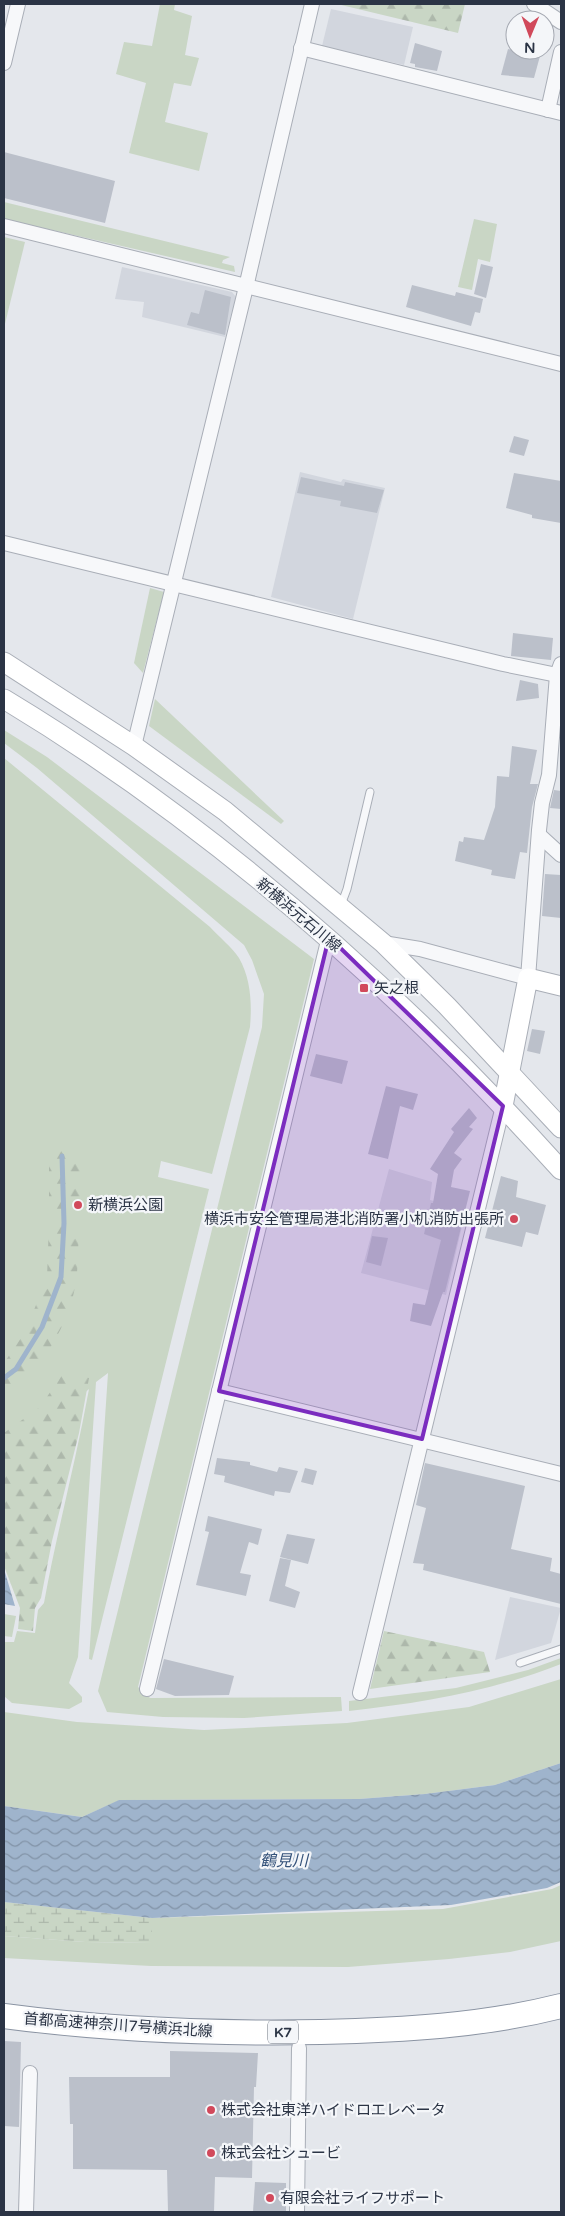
<svg xmlns="http://www.w3.org/2000/svg" width="565" height="2216" viewBox="0 0 565 2216" font-family="'Varela Round','Noto Sans JP',sans-serif">
	<style>
		.built { fill: #d2d6de }
		.green { fill: #c9d6c5 }
		.forest { fill: url(#forest-firs) }
		.wetland { fill: url(#wetland-marsh) }
		.water { fill: url(#water-waves) }
		.lines { fill: none; stroke-linecap: round; stroke-linejoin: round }
		.stream { stroke: #9fb4cc; stroke-width: 5 }
		.building { fill: #bbc0ca }
		.lane-casing { stroke: #a9aeb7; stroke-width: 9 }
		.street-casing { stroke: #a9aeb7; stroke-width: 16 }
		.secondary-casing { stroke: #a9aeb7; stroke-width: 21 }
		.highway-casing { stroke: #8b94a3; stroke-width: 26 }
		.lane { stroke: #f7f8fa; stroke-width: 7 }
		.street { stroke: #f7f8fa; stroke-width: 14 }
		.secondary { stroke: #fff; stroke-width: 19 }
		.highway { stroke: #fff; stroke-width: 24 }
		.marked { fill: #7b2cbf; fill-opacity: 0.2; stroke: #7b2cbf; stroke-width: 4; stroke-linejoin: round }
		.poi-dot { fill: #d1495b; stroke: #f4f6f9; stroke-width: 2 }
		.labels { text-anchor: middle; dominant-baseline: central; stroke-width: 4.5; stroke-linejoin: round; paint-order: stroke }
		.shield { fill: #f4f6f9; stroke: #676e7b; stroke-width: 1 }
		.shield-label { font-size: 14px; font-weight: bold; fill: #2b3445 }
		.street-label { font-size: 15px; fill: #2b3445; stroke: #f4f6f9 }
		.poi-label { font-size: 15px; fill: #2b3445; stroke: #f4f6f9; text-anchor: start }
		.water-label { font-size: 16px; font-style: italic; fill: #34527a; stroke: #f4f6f9 }
	</style>
	<defs>
		<pattern id="forest-firs" width="22" height="20" patternUnits="userSpaceOnUse" patternTransform="scale(1.25)"><rect width="22" height="20" fill="#c9d6c5"/><path d="M5 1l3.5 6h-7zM16 11l3.5 6h-7z" fill="#adb8ab"/></pattern>
		<pattern id="wetland-marsh" width="20" height="14" patternUnits="userSpaceOnUse" patternTransform="scale(1.25)"><rect width="20" height="14" fill="#c9d6c5"/><path d="M1 5h8M5 5V1M11 12h8M15 12V8" fill="none" stroke="#adb8ab"/></pattern>
		<pattern id="water-waves" width="16" height="10" patternUnits="userSpaceOnUse" patternTransform="scale(1.25)"><rect width="16" height="10" fill="#9fb4cc"/><path d="M0 5q4-4 8 0t8 0" fill="none" stroke="#8293a7"/></pattern>
	</defs>
	<rect width="100%" height="100%" fill="#e4e7ec"/>
	<g class="built">
		<path d="M331,9L413,27L404,65L322,46Z"/>
		<path d="M122,267L232,292L236,297L225,337L142,317L144,302L115,299Z"/>
		<path d="M300,472L341,482L343,479L385,488L353,619L271,597Z"/>
		<path d="M389,1169L432,1182L430,1200L466,1209L446,1295L361,1273Z"/>
		<path d="M510,1597L561,1608L551,1643L495,1660Z"/>
	</g>
	<g class="green">
		<path d="M160,4H175L174,10L192,16L185,55L199,58L191,86L174,83L165,122L208,133L199,171L129,153L146,83L116,74L124,42L152,46Z"/>
		<path d="M4,202L230,257L223,260L222,263L234,266L235,272L4,219Z"/>
		<path d="M474,219L497,224L490,262L478,259L472,290L458,287Z"/>
		<path d="M4,237L25,242L4,328Z"/>
		<path d="M150,588L164,592L143,673L134,663Z"/>
		<path d="M155,699L284,821L281,824L149,726Z"/>
		<path d="M4,730L47,757L314,959L138,1687L150,1698L341,1697L342,1711L244,1718L163,1717L107,1712L98,1691L262,1027L264,994L252,960L244,945L37,768L4,743Z"/>
		<path d="M4,758L210,927C219,937 232,947 239,958C251,979 252,1004 250,1027L212,1174L161,1161L158,1177L209,1189L92,1660L89,1659L108,1373L96,1382L78,1657L69,1683L82,1697V1702L69,1709L12,1703L4,1696V1642H14L17,1631L35,1633L38,1610L44,1603C57,1531 76,1461 89,1389L4,1463Z"/>
		<path d="M4,1614L16,1616L12,1637L4,1636Z"/>
		<path d="M561,1658V1664C492,1691 423,1703 349,1711V1701L456,1688L528,1670Z"/>
		<path d="M561,1679V1763L495,1785L425,1794L359,1799L120,1800L82,1817L4,1806V1712L77,1722L204,1730L347,1723L469,1707Z"/>
		<path d="M561,1885V1941L510,1952L449,1959L348,1967L151,1966L4,1958V1936L85,1942L151,1943L152,1918L443,1909L552,1889Z"/>
	</g>
	<g class="forest">
		<path d="M337,4H465L458,33Z"/>
		<path d="M59,1145L80,1159V1210H49V1156Z"/>
		<path d="M49,1223H79C78,1245 79,1270 74,1292C66,1330 35,1378 4,1401V1363L25,1332L47,1278Z"/>
		<path d="M64,1372L89,1378L79,1433L52,1541L41,1598L35,1608L33,1631L18,1629L20,1608L4,1566V1433L40,1407Z"/>
		<path d="M384,1631L484,1652L490,1672L370,1689Z"/>
	</g>
	<path class="wetland" d="M4,1902L152,1918V1943L85,1942L4,1936Z"/>
	<g class="water">
		<path d="M4,1569L15,1606L4,1604Z"/>
		<path d="M561,1763V1882L547,1888L451,1905L152,1918L4,1902V1806L82,1817L119,1800L359,1799L425,1794L495,1785Z"/>
	</g>
	<g class="lines">
		<path class="stream" d="M4,1378L16,1369L42,1327L61,1277L64,1223L62,1156"/>
	</g>
	<g class="building">
		<path d="M415,43L442,51L437,71L415,67V64L410,63Z"/>
		<path d="M508,49L540,56L534,78L501,75Z"/>
		<path d="M4,152L115,181L105,223L4,198Z"/>
		<path d="M481,264L493,267L486,298L474,294Z"/>
		<path d="M412,285L455,296L456,292L483,299L480,313L475,312L471,326L406,307Z"/>
		<path d="M205,290L231,297L225,335L187,325L191,312L199,314Z"/>
		<path d="M514,436L529,440L524,456L509,452Z"/>
		<path d="M514,473L561,481V523L532,518V515L506,508Z"/>
		<path d="M301,477L344,486L345,482L384,490L377,513L340,506L341,501L297,493Z"/>
		<path d="M513,633L553,638L551,660L511,656Z"/>
		<path d="M520,680L538,684L539,698L516,701Z"/>
		<path d="M512,746L537,750L530,784H538L532,807L527,853L520,852L515,879L491,875L492,870L455,861L459,841L463,842L464,837L484,840L495,807L497,776L509,777Z"/>
		<path d="M554,790L561,791V809L550,808Z"/>
		<path d="M545,874L561,875V918L542,916Z"/>
		<path d="M532,1029L545,1031L540,1054L527,1051Z"/>
		<path d="M316,1054L348,1061L342,1084L310,1076Z"/>
		<path d="M386,1086L418,1094L413,1110L400,1106L388,1159L368,1154Z"/>
		<path d="M469,1108L477,1118L469,1127L473,1129L454,1153L462,1159L454,1170L451,1187L470,1191L445,1292H443L431,1326L410,1321L413,1303L425,1305L441,1240L424,1234L431,1203H433L438,1174L430,1169L454,1132L451,1129Z"/>
		<path d="M501,1176L518,1181L516,1197L546,1205L538,1235L526,1232L522,1247L485,1238Z"/>
		<path d="M372,1236L388,1238L381,1266L366,1262Z"/>
		<path d="M217,1458L250,1462V1465L277,1472L279,1467L298,1471L290,1493L275,1491L274,1496L224,1482L225,1476L214,1474Z"/>
		<path d="M425,1463L525,1486L511,1549L552,1558L550,1571L561,1574V1604L423,1570L424,1564L413,1563L426,1508L416,1505Z"/>
		<path d="M305,1468L317,1471L313,1485L301,1482Z"/>
		<path d="M208,1516L262,1529L258,1545L249,1542L240,1573L251,1575L246,1596L196,1585L209,1532L205,1531Z"/>
		<path d="M287,1534L315,1539L308,1564L280,1557Z"/>
		<path d="M280,1558L291,1560L285,1586L300,1592L295,1608L269,1601Z"/>
		<path d="M164,1659L234,1676L229,1695L175,1696L156,1689Z"/>
		<path d="M4,2041L21,2042L19,2127L4,2126Z"/>
		<path d="M170,2051L258,2053L256,2087H254L252,2178L215,2177L214,2212H168L167,2170L73,2169V2124H70L69,2077H170Z"/>
		<path d="M255,2182L286,2183V2212H253Z"/>
	</g>
	<g class="lines">
		<defs>
			<g id="lane">
				<path d="M341,905L347,889L370,792"/>
				<path d="M520,1663L561,1649"/>
			</g>
			<g id="street">
				<path d="M534,4L561,22"/>
				<path d="M301,48L561,113"/>
				<path d="M4,63L18,4"/>
				<path d="M548,110L561,52"/>
				<path d="M4,226L561,364"/>
				<path d="M4,543L503,664L557,675"/>
				<path d="M134,746L246,287L312,4"/>
				<path d="M539,835L561,855"/>
				<path d="M383,943L420,949L528,978L539,830L542,803L549,775L557,675L561,664"/>
				<path d="M219,1391L561,1474"/>
				<path d="M147,1689L329,937"/>
				<path d="M360,1693L503,1106"/>
				<path d="M26,2212L30,2073"/>
				<path d="M297,2212L299,2048"/>
			</g>
			<g id="secondary">
				<path d="M4,662L134,746L225,811L383,943L447,1006L561,1128"/>
				<path d="M4,699C213,825 398,989 561,1170"/>
				<path d="M503,1106L528,978L561,986"/>
			</g>
			<path id="highway" d="M4,2016C109,2030 215,2034 321,2032C402,2030 482,2026 561,2006"/>
		</defs>
		<use href="#lane" class="lane-casing"/>
		<use href="#street" class="street-casing"/>
		<use href="#secondary" class="secondary-casing"/>
		<use href="#highway" class="highway-casing"/>
		<use href="#lane" class="lane"/>
		<use href="#street" class="street"/>
		<use href="#secondary" class="secondary"/>
		<use href="#highway" class="highway"/>
	</g>
	<path class="marked" d="M329,937L503,1106L422,1439L219,1391Z"/>
	<g class="poi-dot">
		<rect x="359" y="983" width="10" height="10" rx="2.5"/>
		<circle cx="78" cy="1205" r="5"/>
		<circle cx="514" cy="1219" r="5"/>
		<circle cx="211" cy="2110" r="5"/>
		<circle cx="211" cy="2153" r="5"/>
		<circle cx="270" cy="2198" r="5"/>
	</g>
	<g class="labels">
		<rect class="shield" x="268" y="2020.5" width="30" height="23" rx="4"/>
		<g class="shield-label">
			<text x="283" y="2032">K7</text>
		</g>
		<g class="street-label">
			<text transform="translate(299 915) rotate(40)">新横浜元石川線</text>
			<text transform="translate(118 2025) rotate(4)">首都高速神奈川7号横浜北線</text>
		</g>
		<g class="poi-label">
			<text x="374" y="988">矢之根</text>
			<text x="88" y="1205">新横浜公園</text>
			<text x="504" y="1219" text-anchor="end">横浜市安全管理局港北消防署小机消防出張所</text>
			<text x="221" y="2110">株式会社東洋ハイドロエレベータ</text>
			<text x="221" y="2153">株式会社シュービ</text>
			<text x="280" y="2198">有限会社ライフサポート</text>
		</g>
		<g class="water-label">
			<text x="284" y="1861">鶴見川</text>
		</g>
	</g>
	<rect width="565" height="2216" fill="none" stroke="#2b3445" stroke-width="10"/>
	<g transform="translate(530 35) rotate(181)"><circle r="24" fill="#f4f6f9" stroke="#a4a8b1"/>
	<path d="M0-4L9 19L0 12L-9 19Z" fill="#d1495b"/>
	<text y="-8" font-size="14" font-weight="bold" text-anchor="middle" fill="#2b3445">N</text>
	</g>
</svg>
